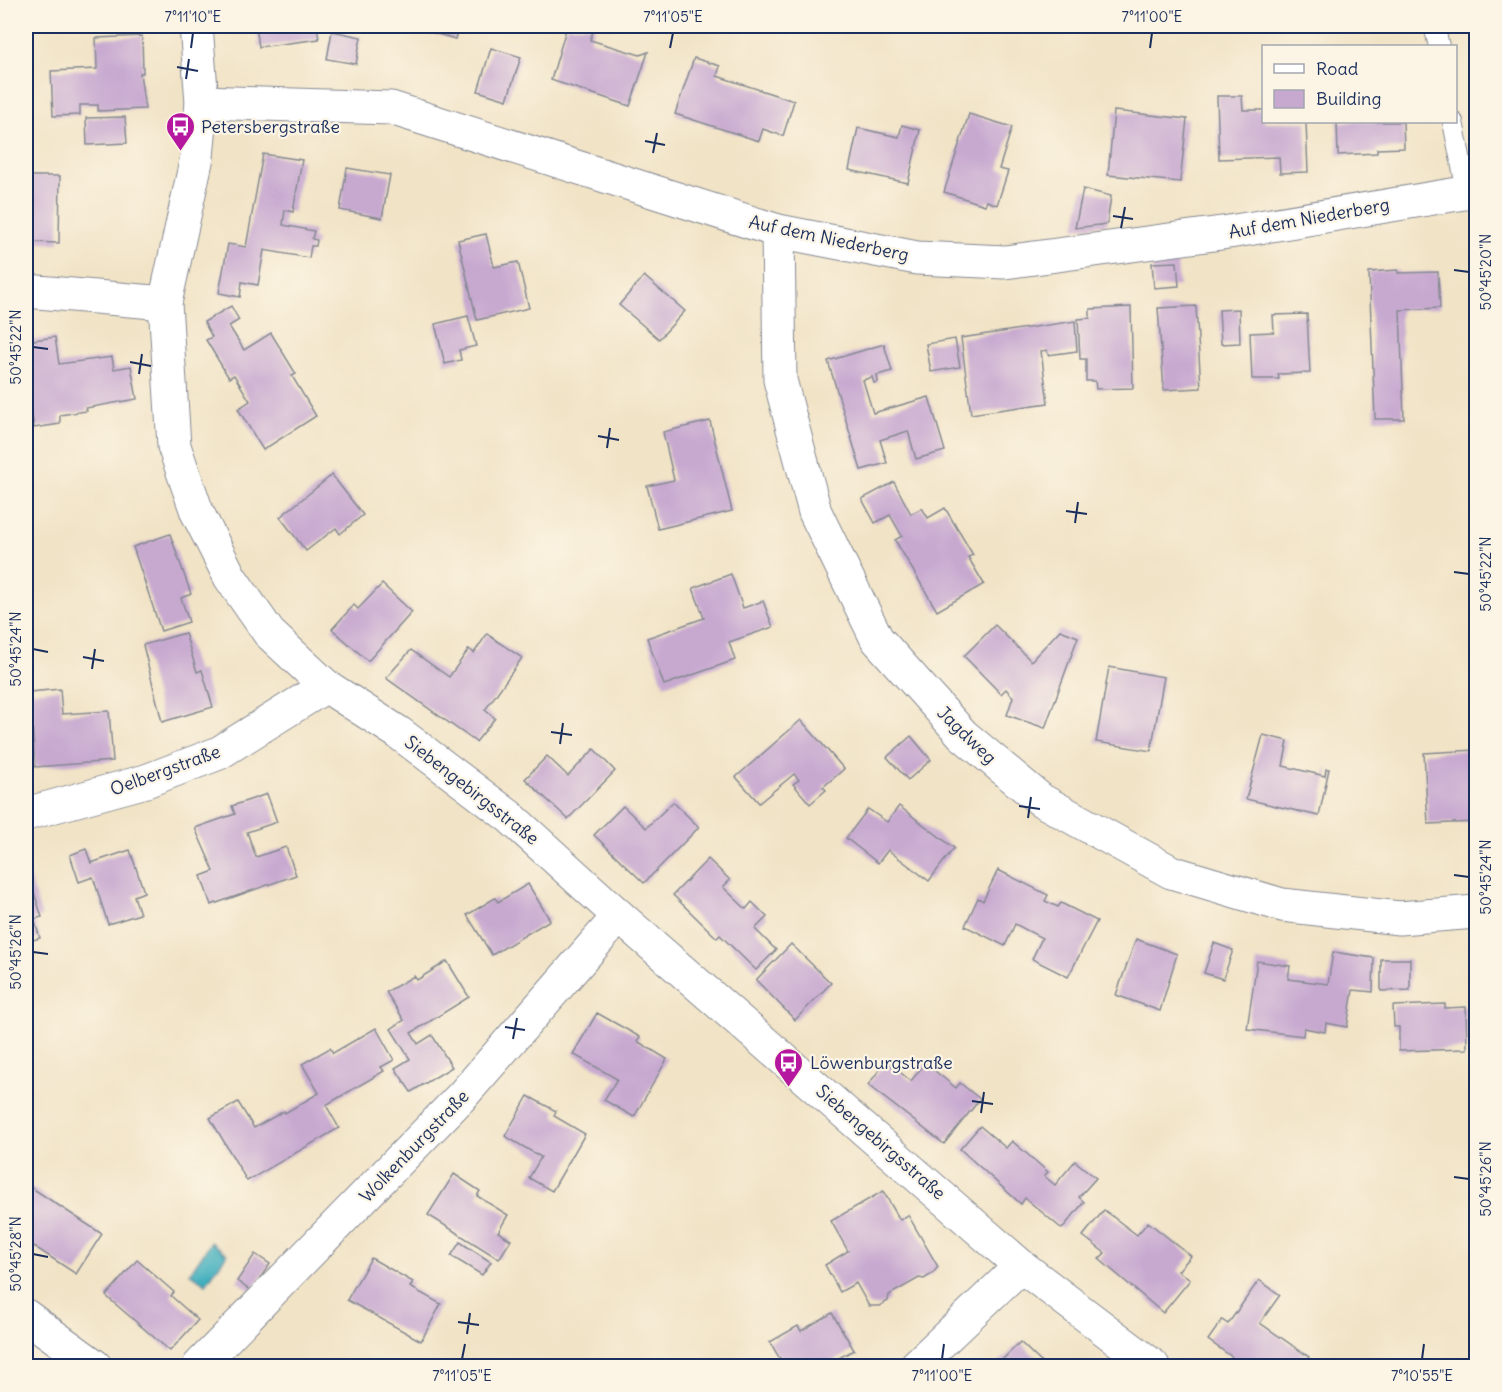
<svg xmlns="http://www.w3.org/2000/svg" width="1502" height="1392" viewBox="0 0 1502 1392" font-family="Delius,sans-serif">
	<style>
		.water { fill: #40afbd; stroke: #2e6f8e; stroke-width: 1.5 }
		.building { fill: #c7a9d0 }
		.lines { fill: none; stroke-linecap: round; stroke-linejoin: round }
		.lane-casing { stroke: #868992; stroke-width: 22 }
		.street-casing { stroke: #868992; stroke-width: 35 }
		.lane { stroke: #fff; stroke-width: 20 }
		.street { stroke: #fff; stroke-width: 33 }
		.ticks { fill: none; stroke: #1b2f5e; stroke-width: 2 }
		.labels { text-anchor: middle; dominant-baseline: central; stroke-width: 4.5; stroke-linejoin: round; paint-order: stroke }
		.poi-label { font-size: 18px; fill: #1b2f5e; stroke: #fcf5e5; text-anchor: start }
		.street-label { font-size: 18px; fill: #1b2f5e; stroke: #fcf5e5 }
		.neatline { fill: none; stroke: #1b2f5e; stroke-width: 2 }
		.ticks-label { font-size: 15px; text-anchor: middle; fill: #1b2f5e }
	</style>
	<rect width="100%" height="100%" fill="#fcf5e5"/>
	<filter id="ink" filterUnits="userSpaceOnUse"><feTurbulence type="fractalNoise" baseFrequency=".0167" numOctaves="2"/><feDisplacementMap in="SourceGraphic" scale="12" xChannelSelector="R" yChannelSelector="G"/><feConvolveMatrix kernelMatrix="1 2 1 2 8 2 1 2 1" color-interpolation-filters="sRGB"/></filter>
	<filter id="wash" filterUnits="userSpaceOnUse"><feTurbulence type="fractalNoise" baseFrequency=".008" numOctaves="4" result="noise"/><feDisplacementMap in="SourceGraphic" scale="24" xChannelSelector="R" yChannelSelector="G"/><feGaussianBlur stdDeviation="1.35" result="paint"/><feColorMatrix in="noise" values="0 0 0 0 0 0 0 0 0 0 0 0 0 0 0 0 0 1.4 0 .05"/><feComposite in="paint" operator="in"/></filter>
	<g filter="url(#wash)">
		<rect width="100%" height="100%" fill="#f1e3c6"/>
		<path class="water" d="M211,1242L227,1254L206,1284L190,1273Z"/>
		<g id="blocks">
			<g class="building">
				<rect x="148" y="26" width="23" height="5"/>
				<path d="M256,26H317L319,39L259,47Z"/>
				<path d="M409,26H459L455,39Z"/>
				<path d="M567,26H595L590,40L640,55L648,52L630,106L551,80Z"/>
				<path d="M332,31L361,37L356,64L327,59Z"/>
				<path d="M142,36L143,73H140L145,109L98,111V105H80V115L53,116L51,71L97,69L96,38Z"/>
				<path d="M491,48L521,57L507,100L478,91Z"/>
				<path d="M694,58L720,66L717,76L794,101L783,136L763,129L759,141L675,114Z"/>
				<path d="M1217,96H1242L1243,110H1264V122H1306L1308,172L1280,173L1279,157L1219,159Z"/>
				<path d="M1114,111L1187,119L1180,182L1108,175Z"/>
				<path d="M969,114L1012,127L999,169L1008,171L997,205L987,201L985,205L944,192Z"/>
				<path d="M125,117L127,143L87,145L86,118Z"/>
				<path d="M1337,122H1403L1404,148L1377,149V153L1338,155Z"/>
				<path d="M902,125L920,130L908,183L849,170L858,128L899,137Z"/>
				<path d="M263,154L302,160L293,212L285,210L283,225L314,231L312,239L317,240L316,246H311L309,258L264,250L258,285L242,282L240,297L219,293L228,244L246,247Z"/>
				<path d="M347,168L390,175L382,218L340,210Z"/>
				<path d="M26,176H60L59,243L26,242Z"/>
				<path d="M1083,189L1111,196L1107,224L1075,228Z"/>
				<path d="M486,234L494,267L518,262L529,308L477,320L458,240Z"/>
				<path d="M1177,262L1179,286L1154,288L1152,263Z"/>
				<path d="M1398,270V273L1438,272L1440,308L1400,310L1404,419H1375L1369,272Z"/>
				<path d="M644,276L685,311L659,339L619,305Z"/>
				<path d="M231,306L239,320L229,326L244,350L271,333L296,374L292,376L316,416L263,450L238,409L250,401L234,375L229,378L206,340L212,337L204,322Z"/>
				<path d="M1196,306L1201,388L1164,390L1158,308Z"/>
				<path d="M1131,307L1133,388L1096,389L1095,381H1086V359H1080L1078,319L1090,318V309Z"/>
				<path d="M1239,309L1240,343L1221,344L1219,310Z"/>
				<path d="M1307,314L1310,373L1278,374L1279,379H1252L1250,333L1274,332L1273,315Z"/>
				<path d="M468,316L476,346L459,350L461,360L445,364L435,324Z"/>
				<path d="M1075,321L1077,351L1048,355L1047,350L1041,351L1048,403L971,414L961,338Z"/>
				<path d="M55,337L59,364L112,357L114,369L131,366L137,399L86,408L87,411L60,415V424L34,428L26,377V369L31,368L26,341Z"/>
				<path d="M955,339L960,367L931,372L926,344Z"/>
				<path d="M884,344L892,371L877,375L878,382L874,383L872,377L863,380L873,413L929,397L945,451L916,459L908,431L880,440L887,463L861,470L828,361Z"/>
				<path d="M710,421L732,511L658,529L647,486L674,480L663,432Z"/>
				<path d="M332,475L363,515L340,534L336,528L306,551L280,517Z"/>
				<path d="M894,482L911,514L922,508L928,518L945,508L973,555L968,557L984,584L937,611L895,540L902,536L890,515L875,523L862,499Z"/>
				<path d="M170,534L191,594L181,598L189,622L161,631L133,547Z"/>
				<path d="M731,574L743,608L763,601L773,627L729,642L735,660L664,685L647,638L704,618L693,588Z"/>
				<path d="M382,584L412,612L368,661L332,629L354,605L358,609Z"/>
				<path d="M995,625L1031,661L1060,630L1078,637L1045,728L1007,715L1013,697L1006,689L1001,694L964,656Z"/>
				<path d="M185,633L197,672L202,670L213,707L162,722L143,645Z"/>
				<path d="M487,634L522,658L485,710L495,718L476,742L386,678L411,650L449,677L469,649L474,653Z"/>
				<path d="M1109,667L1164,677L1151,751L1096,742Z"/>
				<path d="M60,689L62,714L109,711L113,761L35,767L30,692Z"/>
				<path d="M801,720L844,769L823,787L826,790L810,804L793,784L799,780L794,774L759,803L736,777Z"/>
				<path d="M1263,735L1288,741L1283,766L1325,776L1326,769H1329L1319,816L1246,799Z"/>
				<path d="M911,736L931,760L908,780L887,757Z"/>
				<path d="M594,749L615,771L568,819L525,779L547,756L568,776Z"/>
				<path d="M1476,750V822L1428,824L1424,753Z"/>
				<path d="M267,794L277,822L247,832L256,857L286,847L296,875L211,905L201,876L214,871L195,828L235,814L232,806Z"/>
				<path d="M673,802L699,827L644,883L594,835L623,806L646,828Z"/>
				<path d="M899,806L954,848L929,881L888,850L878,863L846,838L868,809L887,822Z"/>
				<path d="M86,849L91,863L130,850L144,892L134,896L140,914L108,924L93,877L79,882L70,855Z"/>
				<path d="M708,859L730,880L723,887L746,909L752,902L767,917L755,929L776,950L756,970L720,935L717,938L673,895Z"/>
				<path d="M26,868L42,917L34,919L40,938L26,942Z"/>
				<path d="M998,870L1048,895L1045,901L1058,907L1061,903L1097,921L1068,977L1032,959L1042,938L1015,924L1005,946L965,926L978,898L983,901Z"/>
				<path d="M528,884L550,920L492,955L467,915L495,898L498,902Z"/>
				<path d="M1136,939L1177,954L1160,1011L1116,995Z"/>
				<path d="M1214,943L1233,950L1223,979L1204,973Z"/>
				<path d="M791,944L831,983L795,1020L756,980Z"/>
				<path d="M1333,952L1374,958L1373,992L1353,990L1347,1027L1326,1023L1325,1032L1304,1028L1303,1036L1247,1029L1257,961L1290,966L1288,979L1328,984Z"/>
				<path d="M1381,959H1410V990L1381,991Z"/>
				<path d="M447,961L469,997L411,1033L418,1044L432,1035L452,1067L411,1092L395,1068L410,1059L391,1029L404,1020L386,992L414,976L417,980Z"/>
				<path d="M1445,1004V1008L1466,1007L1467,1049L1399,1051V1027H1394L1393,1006Z"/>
				<path d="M597,1013L640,1037L637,1041L667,1059L634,1117L604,1100L617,1079L573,1054Z"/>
				<path d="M376,1028L394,1060L381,1067L384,1071L326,1105L339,1128L247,1181L210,1118L238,1102L254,1128L284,1111L285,1113L319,1093L302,1064L330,1048L333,1053Z"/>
				<path d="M886,1061L911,1081L925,1063L956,1088L960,1083L980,1099L944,1144L868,1085Z"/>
				<path d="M528,1096L556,1111L554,1116L585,1134L552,1191L529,1178L541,1157L505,1136Z"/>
				<path d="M980,1126L1006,1148L1012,1141L1048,1172L1044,1176L1055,1185L1075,1161L1096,1178L1079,1197L1084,1202L1062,1229L1025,1198L1021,1204L960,1149Z"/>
				<path d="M454,1174L480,1191L477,1196L508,1215L498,1232L511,1240L499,1259L428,1215Z"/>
				<path d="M26,1184L102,1234L76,1274L26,1241Z"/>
				<path d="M883,1191L900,1220L908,1215L938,1267L932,1274L924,1279L919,1278L889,1295L888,1301L879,1306H869L856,1283L840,1292L825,1265L848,1251L831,1221Z"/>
				<path d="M1104,1210L1137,1235L1148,1222L1191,1256L1178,1271L1190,1280L1163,1313L1099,1259L1105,1253L1083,1236Z"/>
				<path d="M460,1242L491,1262L482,1275L451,1256Z"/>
				<path d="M255,1254L270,1264L251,1291L237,1281Z"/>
				<path d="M371,1258L413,1282L410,1287L441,1304L421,1341L347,1300Z"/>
				<path d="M137,1260L174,1292L171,1296L198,1320L170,1351L106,1296Z"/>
				<path d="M1259,1280L1280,1295L1260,1323L1309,1357L1307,1360L1316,1366H1235L1228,1362L1232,1357L1208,1340L1222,1320L1228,1324Z"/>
				<path d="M832,1313L854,1350L824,1366H784L770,1342L798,1326L801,1331Z"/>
				<path d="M1020,1342L1043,1364L1041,1366H996Z"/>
			</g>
		</g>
	</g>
	<g filter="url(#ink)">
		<use href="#blocks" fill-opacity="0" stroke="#868992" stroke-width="1.5"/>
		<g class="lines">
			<defs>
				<g id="lane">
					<path d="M1434,26L1439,46"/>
					<path d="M1453,122L1467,191"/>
				</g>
				<g id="street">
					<path d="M196,26L202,102L197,157L165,303L174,446L197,512L230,577L269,633L326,686L399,733L510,817L619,916L1021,1266L1153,1366"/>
					<path d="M202,102L391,108L778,231L917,258L1005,262L1229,232L1476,191"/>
					<path d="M778,231L780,380L815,512L877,639L963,735L1041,800L1171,872L1282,905L1399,918L1476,912"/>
					<path d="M26,291L165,303"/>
					<path d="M26,814L146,781L219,753L326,686"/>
					<path d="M26,1316L95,1366"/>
					<path d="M199,1366L461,1097L619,916"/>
					<path d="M916,1366L1021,1266"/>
				</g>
			</defs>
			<use href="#lane" class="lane-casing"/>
			<use href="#street" class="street-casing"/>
			<use href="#lane" class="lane"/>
			<use href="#street" class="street"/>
		</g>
	</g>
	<path class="ticks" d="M191,48L193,33M670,48L673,33M1150,48L1152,33M177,67L198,71M186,79L189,59M645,141L665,145M653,153L657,133M1113,216L1133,219M1121,228L1125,207M1454,270L1469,272M33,347L48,349M130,362L151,366M139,374L142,354M598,436L619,440M607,448L610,428M1066,511L1087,514M1075,523L1078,502M1454,572L1469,574M33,649L48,652M83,657L104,661M92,669L95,649M551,732L572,735M560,744L563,723M1019,806L1040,809M1028,818L1031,797M1454,875L1469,877M33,952L48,954M505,1027L525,1030M513,1039L517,1018M972,1101L993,1104M981,1113L984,1092M1454,1177L1469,1179M33,1254L48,1257M458,1322L479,1325M467,1334L470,1313M462,1359L465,1344M942,1359L944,1344M1422,1359L1424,1344"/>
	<defs>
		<symbol id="bus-pin" viewBox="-11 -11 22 30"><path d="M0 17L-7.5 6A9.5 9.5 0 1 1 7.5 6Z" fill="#b5179e" stroke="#fcf5e5"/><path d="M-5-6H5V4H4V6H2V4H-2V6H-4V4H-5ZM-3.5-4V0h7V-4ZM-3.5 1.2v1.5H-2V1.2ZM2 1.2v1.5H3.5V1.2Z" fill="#fff"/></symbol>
	</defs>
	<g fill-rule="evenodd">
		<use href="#bus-pin" x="164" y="110" width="33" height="45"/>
		<use href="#bus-pin" x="772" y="1046" width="33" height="45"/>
	</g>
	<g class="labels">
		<g class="poi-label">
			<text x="201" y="126">Petersbergstraße</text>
			<text x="810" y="1062">Löwenburgstraße</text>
		</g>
		<g class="street-label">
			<text transform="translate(1309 218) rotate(-10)">Auf dem Niederberg</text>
			<text transform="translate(829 238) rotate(12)">Auf dem Niederberg</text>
			<text transform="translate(967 735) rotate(44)">Jagdweg</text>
			<text transform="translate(165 770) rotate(-20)">Oelbergstraße</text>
			<text transform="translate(472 790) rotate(38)">Siebengebirgsstraße</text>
			<text transform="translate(881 1142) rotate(41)">Siebengebirgsstraße</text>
			<text transform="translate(414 1146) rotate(-46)">Wolkenburgstraße</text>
		</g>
	</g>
	<rect width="1502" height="1392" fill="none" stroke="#fcf5e5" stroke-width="66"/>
	<rect x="1262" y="45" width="195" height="78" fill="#fcf5e5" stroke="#a2a6af" stroke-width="1.5"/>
	<rect x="1274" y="64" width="30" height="9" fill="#ffffff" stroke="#a2a6af" stroke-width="1.5"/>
	<text x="1316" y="75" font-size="18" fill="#1b2f5e">Road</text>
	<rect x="1274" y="90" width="30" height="18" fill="#c7a9d0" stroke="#a2a6af" stroke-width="1.5"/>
	<text x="1316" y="105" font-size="18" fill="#1b2f5e">Building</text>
	<rect x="33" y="33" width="1436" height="1326" class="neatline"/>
	<g class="ticks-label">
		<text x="193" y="22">7°11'10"E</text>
		<text x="673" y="22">7°11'05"E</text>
		<text x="1152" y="22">7°11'00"E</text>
		<text transform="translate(1486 272) rotate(-90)" y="5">50°45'20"N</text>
		<text transform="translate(16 347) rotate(-90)" y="5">50°45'22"N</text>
		<text transform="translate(1486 574) rotate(-90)" y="5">50°45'22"N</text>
		<text transform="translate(16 649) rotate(-90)" y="5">50°45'24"N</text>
		<text transform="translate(1486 877) rotate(-90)" y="5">50°45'24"N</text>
		<text transform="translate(16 952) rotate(-90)" y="5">50°45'26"N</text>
		<text transform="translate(1486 1179) rotate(-90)" y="5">50°45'26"N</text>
		<text transform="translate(16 1254) rotate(-90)" y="5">50°45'28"N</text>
		<text x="462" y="1381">7°11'05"E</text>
		<text x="942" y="1381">7°11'00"E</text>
		<text x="1422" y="1381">7°10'55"E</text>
	</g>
</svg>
